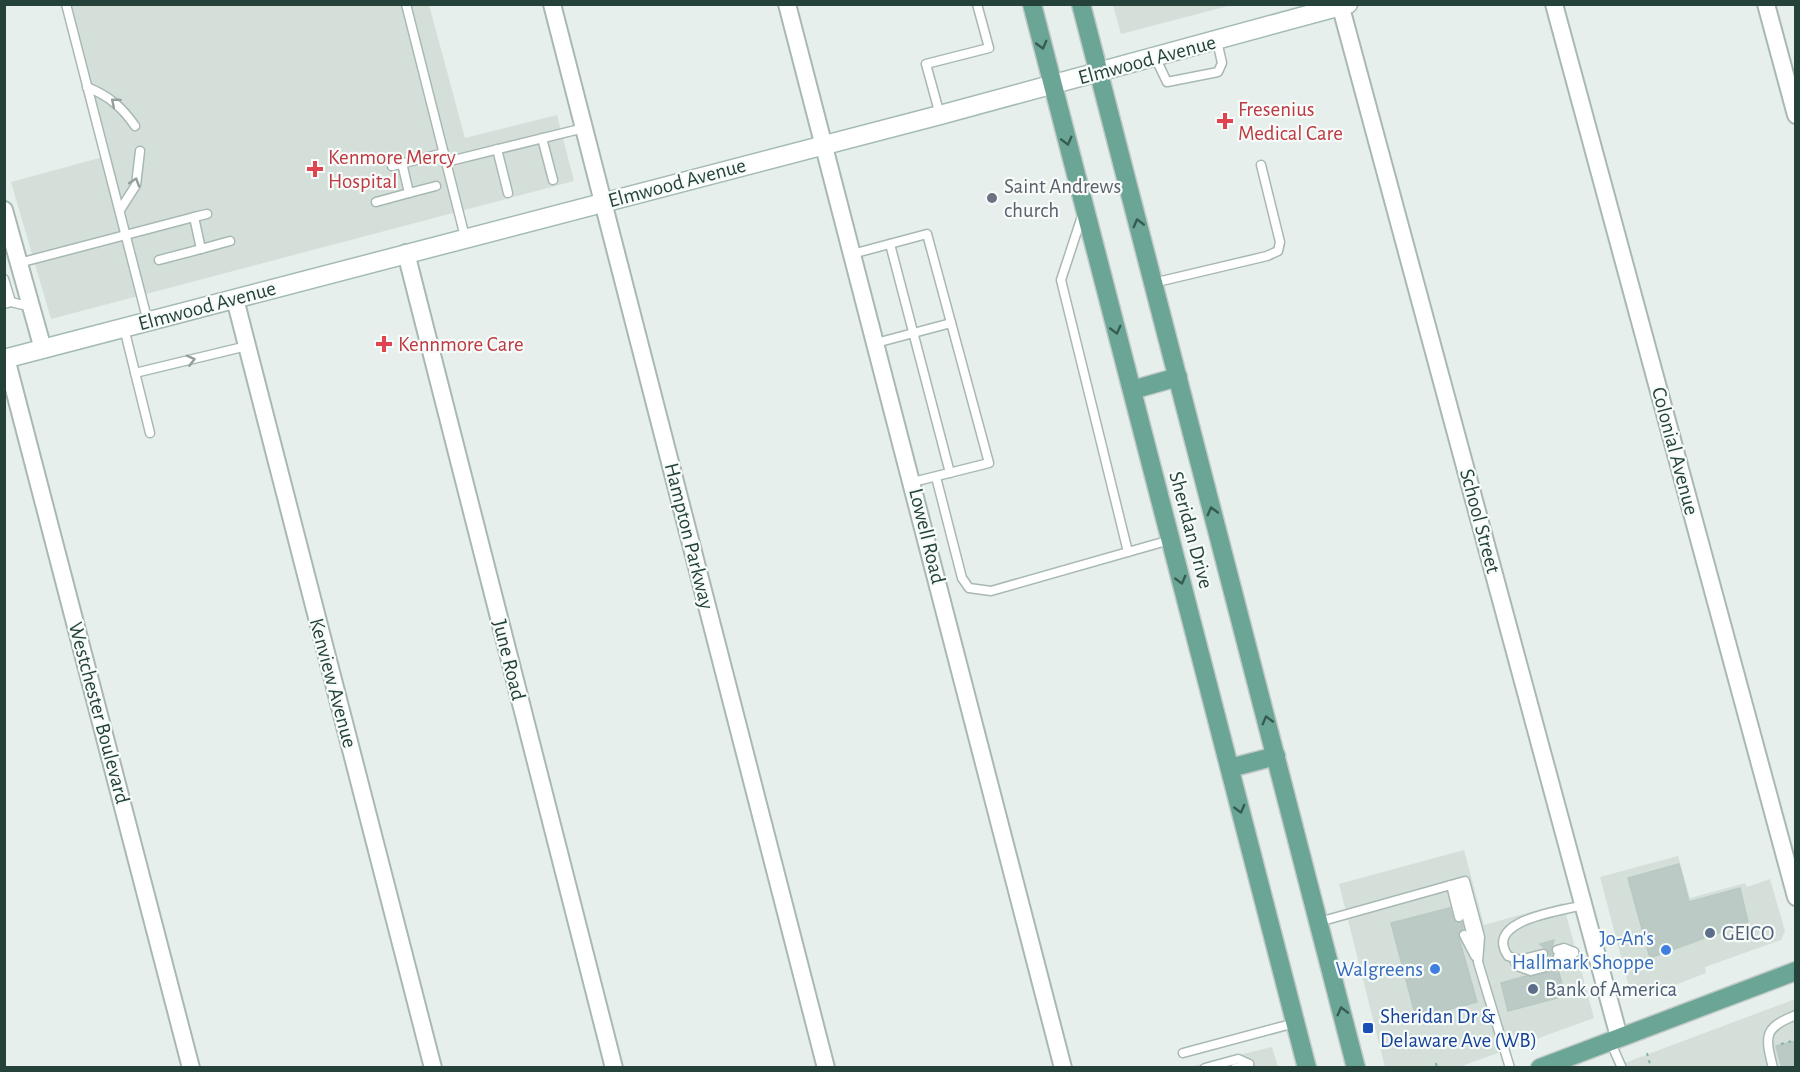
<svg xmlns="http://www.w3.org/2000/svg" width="1800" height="1072" viewBox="0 0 1800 1072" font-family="'Alegreya Sans',sans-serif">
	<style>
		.built { fill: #d4dfda }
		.building { fill: #bbcac4; stroke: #b8c9c2; stroke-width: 1.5 }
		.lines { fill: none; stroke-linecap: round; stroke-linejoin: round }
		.lane-casing { stroke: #a8b8b2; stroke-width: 11 }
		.street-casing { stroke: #a8b8b2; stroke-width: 20 }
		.secondary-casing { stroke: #a4bbb3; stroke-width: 21 }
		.primary-casing { stroke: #c2cac8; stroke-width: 21 }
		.path { stroke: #86b3a5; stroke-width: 2; stroke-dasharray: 3 4.5; stroke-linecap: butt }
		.lane { stroke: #fff; stroke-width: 8 }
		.street { stroke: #fff; stroke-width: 16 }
		.secondary { stroke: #fff; stroke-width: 18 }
		.primary { stroke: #6aa596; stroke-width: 18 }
		.oneway { stroke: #365b51 }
		.oneway2 { stroke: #92a09c }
		.health-dot { fill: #e0444e; stroke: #f7fbf9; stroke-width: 2 }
		.worship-dot { fill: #6b7280; stroke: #f7fbf9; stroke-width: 2 }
		.service-dot { fill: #5c6f8a; stroke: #f7fbf9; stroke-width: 2 }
		.shop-dot { fill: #3f7fe0; stroke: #f7fbf9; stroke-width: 2 }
		.transit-dot { fill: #1a4fb4; stroke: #f7fbf9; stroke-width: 2 }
		.labels { text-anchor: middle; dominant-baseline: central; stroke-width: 4.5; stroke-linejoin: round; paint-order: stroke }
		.street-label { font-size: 21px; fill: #24423a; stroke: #f7fbf9 }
		.health-label { font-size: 21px; fill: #be3a42; stroke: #f7fbf9; text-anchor: start }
		.worship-label { font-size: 21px; fill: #5b616d; stroke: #f7fbf9; text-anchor: start }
		.service-label { font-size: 21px; fill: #4e5e75; stroke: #f7fbf9; text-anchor: start }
		.shop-label { font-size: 21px; fill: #366cbe; stroke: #f7fbf9; text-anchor: end }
		.transit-label { font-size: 21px; fill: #164399; stroke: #f7fbf9; text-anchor: start }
	</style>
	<rect width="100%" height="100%" fill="#e6efeb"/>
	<g class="built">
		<path d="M62,4L429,5L465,138L557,115L574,181L51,319L11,182L103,157Z"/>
		<path d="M1113,5V4L1232,5L1121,34Z"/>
		<path d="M1464,850L1484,925L1563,903L1594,1018L1459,1067H1385L1339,884Z"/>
		<path d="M1678,856L1690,898L1745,883L1747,887L1770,879L1785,931L1781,940L1705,967L1706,973L1644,997L1641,988L1636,985L1629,987L1600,877Z"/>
		<path d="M1795,999V1067H1614Z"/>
		<path d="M1272,1047L1278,1067L1185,1068Z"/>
	</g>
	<g class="building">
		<path d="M1679,864L1689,902L1740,888L1748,922L1650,958L1628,878Z"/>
		<path d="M1450,908L1454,921L1462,923L1463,929L1458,935L1477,1002L1424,1016L1414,1010L1391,923Z"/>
		<path d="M1554,940L1551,951L1556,968L1552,969L1549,952L1540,944Z"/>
		<path d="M1552,969H1558L1565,996L1508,1011L1501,983L1526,976L1533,977Z"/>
		<path d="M1796,1041V1068H1782L1776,1046Z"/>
	</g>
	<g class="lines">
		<defs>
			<g id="lane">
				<path d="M66,4L148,322"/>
				<path d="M406,4L465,237"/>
				<path d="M1155,57L1167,82L1218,72L1222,63L1217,41"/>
				<path d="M87,87C109,96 122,107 135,126"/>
				<path d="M940,115L926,64L989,48L977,4"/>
				<path d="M542,138L553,180"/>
				<path d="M497,149L508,193"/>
				<path d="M446,162L584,128"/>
				<path d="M402,163L409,193L436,186"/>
				<path d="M392,166L444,153"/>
				<path d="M376,202L409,193"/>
				<path d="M120,210L136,185L140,151"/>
				<path d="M1082,216L1061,280L1128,552"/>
				<path d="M194,217L207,214"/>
				<path d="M890,244L950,473"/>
				<path d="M201,249L230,241"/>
				<path d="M852,254L927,234L989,463L913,482"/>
				<path d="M19,263L194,217L201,249L159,260"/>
				<path d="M4,279L11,302"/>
				<path d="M1153,283L1267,256L1278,251L1280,242L1261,165"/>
				<path d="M4,304L11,302L31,307"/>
				<path d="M124,328L150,433"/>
				<path d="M876,343L951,323"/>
				<path d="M135,373L247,346"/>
				<path d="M936,477L962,578L969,588L991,591L1170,540"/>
				<path d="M1458,883L1476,952"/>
				<path d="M1451,885L1459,917"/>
				<path d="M1319,922L1465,881L1480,937L1478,962L1510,1068"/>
				<path d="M1464,935L1475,956"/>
				<path d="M1557,950L1564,948L1574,952"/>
				<path d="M1543,954L1520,960L1508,956C1483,920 1561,911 1584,905"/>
				<path d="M1558,957L1574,953"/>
				<path d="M1515,962L1526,965L1545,961"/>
				<path d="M1560,963L1568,961L1574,952"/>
				<path d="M1517,966L1531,971L1546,967"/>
				<path d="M1610,1041L1622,1068"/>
				<path d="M1183,1053L1295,1023"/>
				<path d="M1205,1068L1238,1059L1249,1064"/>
				<path d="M1235,1068L1249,1064"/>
				<path d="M1773,1068C1765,1036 1763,1028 1796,1015"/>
			</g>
			<g id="street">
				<path d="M552,4L826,1068"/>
				<path d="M787,4L1063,1068"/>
				<path d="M1340,4L1619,1037"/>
				<path d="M1554,4L1796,897"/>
				<path d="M1766,4L1796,115"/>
				<path d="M4,210L43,349"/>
				<path d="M406,253L614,1068"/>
				<path d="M235,299L433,1068"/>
				<path d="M6,358L191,1068"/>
			</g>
			<path id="secondary" d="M4,359L940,115L1348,4"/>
			<g id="primary">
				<path d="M1032,4L1307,1068"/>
				<path d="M1081,4L1356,1068"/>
				<path d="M1132,390L1178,377"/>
				<path d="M1230,768L1276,756"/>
				<path d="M1540,1068L1796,971"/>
			</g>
		</defs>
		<use href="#lane" class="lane-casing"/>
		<use href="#street" class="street-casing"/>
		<use href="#secondary" class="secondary-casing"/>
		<use href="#primary" class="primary-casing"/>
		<g class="path">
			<path d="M1781,1044L1796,1040"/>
			<path d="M1647,1053L1651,1068"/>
			<path d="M1436,1063L1437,1068"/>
		</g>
		<use href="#lane" class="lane"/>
		<use href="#street" class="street"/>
		<use href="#secondary" class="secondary"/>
		<use href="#primary" class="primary"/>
	</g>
	<defs><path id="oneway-chevron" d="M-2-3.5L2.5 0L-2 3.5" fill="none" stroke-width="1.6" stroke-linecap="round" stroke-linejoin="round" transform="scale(1.5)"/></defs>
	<g class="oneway">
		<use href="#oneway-chevron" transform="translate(1042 45) rotate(75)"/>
		<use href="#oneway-chevron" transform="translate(1067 141) rotate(76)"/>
		<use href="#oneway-chevron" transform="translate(1138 223) rotate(-105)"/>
		<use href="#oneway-chevron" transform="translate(1116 330) rotate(76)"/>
		<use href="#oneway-chevron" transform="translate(1212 511) rotate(-105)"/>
		<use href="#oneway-chevron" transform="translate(1181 580) rotate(75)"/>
		<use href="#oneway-chevron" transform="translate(1267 720) rotate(-105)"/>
		<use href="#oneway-chevron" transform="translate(1240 809) rotate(75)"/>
		<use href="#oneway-chevron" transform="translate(1342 1011) rotate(-104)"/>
	</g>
	<g class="oneway2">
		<use href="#oneway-chevron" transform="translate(115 102) rotate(-140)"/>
		<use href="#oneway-chevron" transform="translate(135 182) rotate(-72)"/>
		<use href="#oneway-chevron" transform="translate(191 360) rotate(-14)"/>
	</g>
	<g class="health-dot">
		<path d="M1222 112h6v6h6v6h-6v6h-6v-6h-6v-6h6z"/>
		<path d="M312 160h6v6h6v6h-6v6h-6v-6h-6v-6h6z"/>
		<path d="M381 335h6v6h6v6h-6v6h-6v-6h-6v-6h6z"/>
	</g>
	<circle class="worship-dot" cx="992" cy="198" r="6"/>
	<g class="service-dot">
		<circle cx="1710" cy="933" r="6"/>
		<circle cx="1533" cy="989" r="6"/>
	</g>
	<g class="shop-dot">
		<circle cx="1666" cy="950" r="6"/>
		<circle cx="1435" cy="969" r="6"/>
	</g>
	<rect class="transit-dot" x="1362" y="1022" width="12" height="12" rx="3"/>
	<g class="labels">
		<g class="street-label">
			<text transform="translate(1147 60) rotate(-15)">Elmwood Avenue</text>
			<text transform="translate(677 183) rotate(-15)">Elmwood Avenue</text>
			<text transform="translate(207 306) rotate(-15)">Elmwood Avenue</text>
			<text transform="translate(1675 451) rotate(75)">Colonial Avenue</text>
			<text transform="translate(1480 521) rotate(75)">School Street</text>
			<text transform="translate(1191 530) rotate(75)">Sheridan Drive</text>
			<text transform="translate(689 536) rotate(76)">Hampton Parkway</text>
			<text transform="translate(927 536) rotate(76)">Lowell Road</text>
			<text transform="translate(509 660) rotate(76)">June Road</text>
			<text transform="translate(333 683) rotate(75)">Kenview Avenue</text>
			<text transform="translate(99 713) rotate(75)">Westchester Boulevard</text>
		</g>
		<g class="health-label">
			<text x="1238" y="109">Fresenius<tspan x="1238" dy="24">Medical Care</tspan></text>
			<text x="328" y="157">Kenmore Mercy<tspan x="328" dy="24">Hospital</tspan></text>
			<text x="398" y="344">Kennmore Care</text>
		</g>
		<g class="worship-label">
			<text x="1004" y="186">Saint Andrews<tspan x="1004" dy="24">church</tspan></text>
		</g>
		<g class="service-label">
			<text x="1722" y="933">GEICO</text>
			<text x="1545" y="989">Bank of America</text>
		</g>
		<g class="shop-label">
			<text x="1654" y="938">Jo-An's<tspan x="1654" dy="24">Hallmark Shoppe</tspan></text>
			<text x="1423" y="969">Walgreens</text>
		</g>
		<g class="transit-label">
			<text x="1380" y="1016">Sheridan Dr &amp;<tspan x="1380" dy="24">Delaware Ave (WB)</tspan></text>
		</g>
	</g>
	<rect width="1800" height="1072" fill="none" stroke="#24423a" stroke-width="12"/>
</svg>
